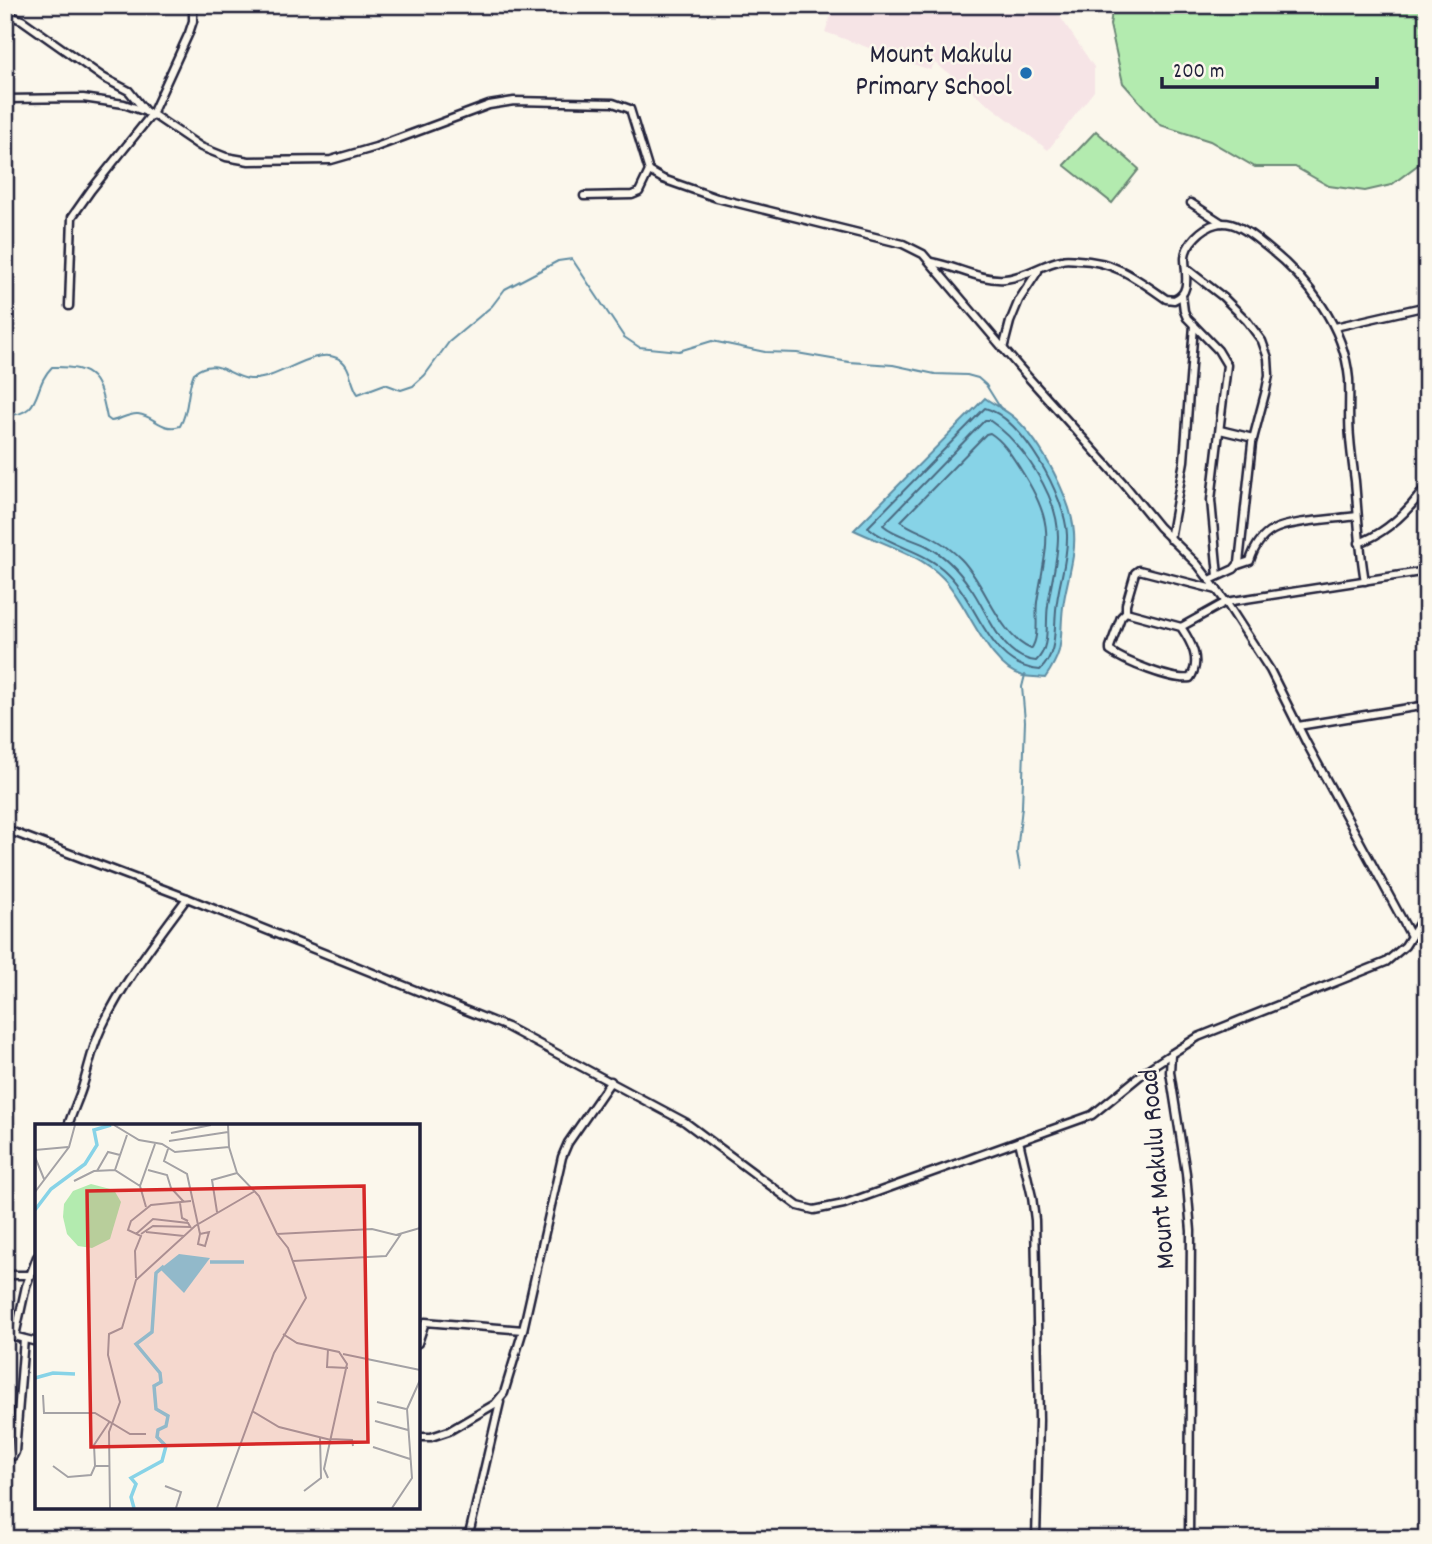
<svg xmlns="http://www.w3.org/2000/svg" width="1432" height="1544" viewBox="0 0 1432 1544" font-family="Dekko,sans-serif">
	<style>
		.built { fill: #f6e4e6 }
		.green { fill: #b3ebaf; stroke: #6a8675; stroke-width: 2 }
		.water { fill: #87d3e7; stroke: #5f8ca2; stroke-width: 2 }
		.lines { fill: none; stroke-linecap: round; stroke-linejoin: round }
		.shore { stroke: #4a6980; stroke-width: 2 }
		.stream { stroke: #5f8ca2; stroke-width: 2 }
		.street-casing { stroke: #22223b; stroke-width: 11 }
		.street { stroke: #fbf7ec; stroke-width: 6 }
		.poi-dot { fill: #1f6fb2; stroke: #fbf7ec; stroke-width: 2.5 }
		.labels { text-anchor: middle; dominant-baseline: central; stroke-width: 5; stroke-linejoin: round; paint-order: stroke }
		.poi-label { font-size: 28px; fill: #22223b; stroke: #fbf7ec; text-anchor: end }
		.street-label { font-size: 28px; fill: #22223b; stroke: #fbf7ec }
		.inset-river { fill: none; stroke: #87d3e7; stroke-width: 3.5 }
		.inset-road { fill: none; stroke: #a4a2a5; stroke-width: 2 }
		.view { fill: #d62828; fill-opacity: 0.15; stroke: #d62828; stroke-width: 3.5 }
		.inset-edge { fill: none; stroke: #22223b; stroke-width: 3.5 }
	</style>
	<rect width="100%" height="100%" fill="#fbf7ec"/>
	<filter id="ink" filterUnits="userSpaceOnUse"><feTurbulence type="fractalNoise" baseFrequency=".0143" numOctaves="2"/><feDisplacementMap in="SourceGraphic" scale="14" xChannelSelector="R" yChannelSelector="G"/><feConvolveMatrix kernelMatrix="1 2 1 2 8 2 1 2 1" color-interpolation-filters="sRGB"/></filter>
	<g filter="url(#ink)">
		<path class="built" d="M834,5H1042L1059,15L1094,67V91L1048,150L935,63L930,70L825,32Z"/>
		<g class="green">
			<path d="M1113,5H1427V158L1391,185L1365,191L1329,186L1295,167H1255L1210,141L1160,125L1123,83L1110,25Z"/>
			<path d="M1096,131L1139,169L1112,203L1064,165Z"/>
		</g>
		<path class="water" d="M985,398C995,405 1007,411 1016,419C1041,442 1072,500 1074,533C1076,558 1066,582 1063,607C1059,641 1066,647 1045,678C1038,677 1030,677 1023,676C987,667 968,603 943,578C920,554 883,544 854,530Z"/>
		<g class="lines">
			<g class="shore">
				<path d="M985,408C1022,417 1066,498 1067,535C1068,561 1058,584 1056,610C1054,632 1057,654 1040,670C988,666 980,605 947,573C924,550 891,547 868,527Z"/>
				<path d="M985,420H989C1022,442 1058,496 1058,536C1058,560 1051,582 1048,605C1045,624 1051,647 1036,661C1000,658 988,611 970,587C959,571 944,555 927,546C913,539 894,535 883,525Z"/>
				<path d="M990,433C1004,442 1012,456 1021,470C1057,526 1047,540 1037,602C1035,617 1040,637 1031,649C999,636 986,584 961,559C954,552 944,544 935,539C924,532 910,529 901,521L986,434Z"/>
			</g>
			<g class="stream">
				<path d="M5,416C45,414 31,388 52,367C95,366 99,378 107,418L111,421C120,420 129,413 138,414C155,416 162,432 180,426C190,409 186,391 194,373C217,355 230,378 250,379C279,381 311,347 337,358C351,363 350,383 358,394L385,384L401,390L413,386L425,375L449,342L492,306L505,289L558,261L572,259L624,337L639,347L679,351L712,341L765,352L797,353L849,362L893,365L935,374L967,375L978,378L986,385L1001,409"/>
				<path d="M1020,869L1017,852L1022,807L1025,721L1022,687L1025,675"/>
			</g>
			<defs>
				<g id="street">
					<path d="M5,14L22,20L104,78L129,91L146,112"/>
					<path d="M5,99L83,98L124,104L152,114L201,147L226,157L249,161L331,160L376,147L489,105L514,101L613,103L630,109L649,171L663,179L717,198L903,244L923,254L1019,367L1124,484L1159,527L1198,565L1226,602L1270,670L1306,742L1411,936"/>
					<path d="M584,196L632,195L639,192L649,171"/>
					<path d="M1191,203L1222,223"/>
					<path d="M931,262C956,266 980,281 1005,279C1026,277 1042,264 1062,260C1067,258 1073,260 1078,260C1115,261 1137,279 1166,299L1174,300C1192,293 1185,273 1185,258C1185,244 1203,227 1216,224C1235,219 1253,236 1267,247C1308,280 1344,325 1349,379C1350,399 1348,419 1350,438C1351,452 1353,466 1355,481C1358,514 1359,548 1365,581"/>
					<path d="M1187,269L1223,297L1247,321L1262,341L1268,358L1269,375L1266,390L1252,443L1239,563L1234,569L1210,580"/>
					<path d="M1182,295L1184,311L1187,318L1218,350L1227,365L1211,500L1218,576"/>
					<path d="M69,306L72,217L91,190L152,114L189,33L193,21V5"/>
					<path d="M1335,327L1427,306"/>
					<path d="M1003,349L1010,322L1019,300L1038,271"/>
					<path d="M1220,430L1253,438"/>
					<path d="M1170,539L1184,461L1194,325"/>
					<path d="M1359,543C1388,532 1409,511 1427,485"/>
					<path d="M1238,565L1250,561C1254,548 1260,537 1273,530C1289,521 1337,519 1357,516"/>
					<path d="M1126,612V604L1135,573L1139,570L1217,590"/>
					<path d="M1181,627C1191,642 1202,661 1190,678C1173,681 1125,662 1110,651V647L1121,617L1126,612L1181,627L1226,602L1427,571"/>
					<path d="M1298,726L1427,705"/>
					<path d="M5,829L187,898L507,1027L685,1122L798,1206L814,1210L844,1204L1092,1115L1151,1067L1171,1054"/>
					<path d="M68,1126C72,1112 79,1099 83,1085C89,1066 92,1048 101,1029C123,982 156,940 187,898"/>
					<path d="M1019,1141L1032,1197L1035,1220L1039,1420L1036,1539"/>
					<path d="M5,1275H30"/>
					<path d="M5,1334L37,1342"/>
					<path d="M15,1336L26,1286L37,1257"/>
					<path d="M418,1343L425,1322L523,1330"/>
					<path d="M418,1437H431L449,1431L495,1404L504,1393L523,1330L562,1157L568,1143L611,1081"/>
					<path d="M5,1458L13,1456L15,1452L24,1339"/>
					<path d="M468,1539L500,1402"/>
					<path d="M1189,1539L1191,1231L1186,1173L1170,1072L1171,1054L1198,1037L1386,962L1405,946L1427,911"/>
				</g>
			</defs>
			<use href="#street" class="street-casing"/>
			<use href="#street" class="street"/>
		</g>
	</g>
	<circle class="poi-dot" cx="1026" cy="73" r="7"/>
	<g class="labels">
		<g class="poi-label">
			<text x="1012" y="57">Mount Makulu<tspan x="1012" dy="32">Primary School</tspan></text>
		</g>
		<g class="street-label">
			<text transform="translate(1160 1169) rotate(-95)">Mount Makulu Road</text>
		</g>
	</g>
	<g transform="translate(35 1124)">
		<rect width="385" height="385" fill="#fbf7ec"/>
		<path d="M56,60L79,66L86,78L75,115L57,124L43,122L32,110L28,93L29,80L38,67Z" fill="#b3ebaf"/>
		<path d="M144,130L175,134L149,169L125,145Z" fill="#87d3e7"/>
		<path class="inset-river" d="M0,86L16,65L50,40L62,21L59,6L76,1M175,138H209M0,254L18,249L40,250M99,384L96,373L101,360L96,354L127,337L131,322L122,313L123,306L131,302L133,292L121,285L119,262L126,258L125,249L101,220L117,208L121,149L129,142"/>
		<path class="inset-road" d="M79,1L104,16L127,20L140,28L194,23M193,1L194,23L202,49L224,72L242,110L337,105L361,111L385,104M136,9L176,1M92,11L80,46L105,62M134,17L193,8M133,25L129,37L152,50L165,110L163,120L170,122L174,108L165,110M0,26L33,23M0,33L9,55M113,46L132,51L136,64L149,78M62,47L73,28L85,31M39,57L59,47L80,46M0,68L34,23L40,1M145,79L147,94L153,97M111,83L105,62L120,20M182,88L177,56L202,49M111,108L149,112M101,110L118,95L153,99L156,104M106,110L118,102L156,103M258,137L351,132L366,110M101,154L100,127L106,112L93,106L96,97L116,81L156,77M248,210L262,219L304,228L312,240L289,345L293,354M293,225L292,243L313,244M308,230L385,246M8,271L9,289H60L95,310H111M342,278L371,285M217,287L244,303L296,316M340,297L373,306M296,315L317,316L318,322M338,323L375,335M18,342L33,353L56,351L60,342H74M60,342L59,321L75,297M130,362L146,368L141,384M269,367L286,354L285,314M75,384L74,308L85,278L73,231L74,210L87,204L101,156L160,102L220,67M182,384L239,229L271,174L253,124L242,110M357,384L377,354L372,285L385,256"/>
		<path class="view" d="M329,62L333,318L56,323L52,67Z"/>
		<rect width="385" height="385" class="inset-edge"/>
	</g>
	<rect width="1432" height="1544" fill="none" stroke="#fbf7ec" stroke-width="28"/>
	<rect x="14" y="14" width="1404" height="1516" fill="none" stroke="#22223b" stroke-width="2.5" filter="url(#ink)"/>
	<path d="M1162 77v10h215v-10" fill="none" stroke="#22223b" stroke-width="3.5"/>
	<text x="1173" y="77" font-size="21" fill="#22223b" stroke="#fbf7ec" stroke-width="5" paint-order="stroke">200 m</text>
</svg>
